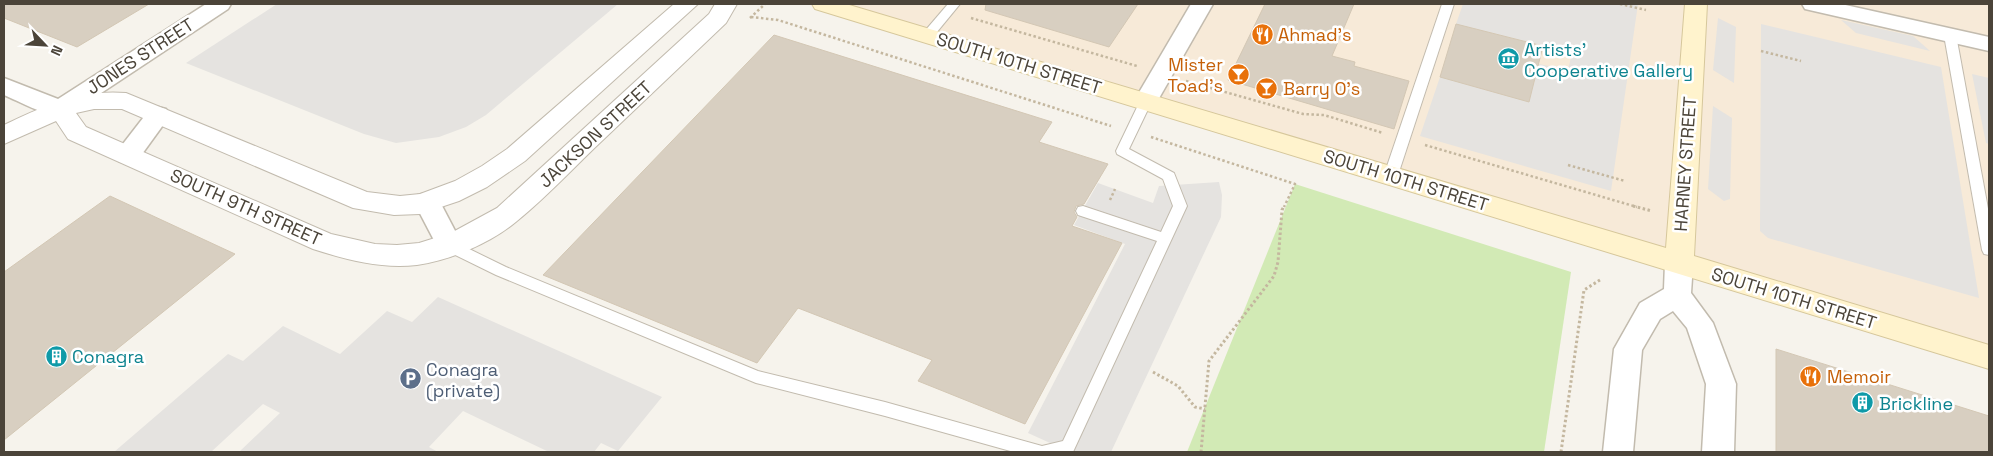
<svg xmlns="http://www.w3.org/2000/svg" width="1993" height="456" viewBox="0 0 1993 456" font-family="'Space Grotesk',sans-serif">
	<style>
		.commercial { fill: #f7ead8 }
		.green { fill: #d2eab5 }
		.parking { fill: #e5e3e0 }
		.building { fill: #d8cfc1; stroke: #d3c7b4 }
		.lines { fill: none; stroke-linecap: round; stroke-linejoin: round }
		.service-casing { stroke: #c2bbae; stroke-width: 2 }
		.minor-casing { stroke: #c2bbae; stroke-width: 3 }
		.tertiary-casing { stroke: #c2bbae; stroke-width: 2 }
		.secondary-casing { stroke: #d6c79b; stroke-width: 2 }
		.path-far1 { stroke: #c4b79f; stroke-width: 2.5; stroke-dasharray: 2.5 2.5; stroke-linecap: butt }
		.path { stroke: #c4b79f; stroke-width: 3; stroke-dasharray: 2.5 2.5; stroke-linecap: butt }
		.service { fill: #fff; fill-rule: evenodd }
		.minor { fill: #fff; fill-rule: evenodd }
		.tertiary { fill: #fff; fill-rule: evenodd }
		.secondary { fill: #fff3cd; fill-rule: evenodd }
		.labels { text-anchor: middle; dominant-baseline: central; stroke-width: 5; stroke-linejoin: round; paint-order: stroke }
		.food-label { font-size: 18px; fill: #c56008; stroke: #fff; text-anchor: start }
		.culture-label { font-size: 18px; fill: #0d838f; stroke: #fff; text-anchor: start }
		.street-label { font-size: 18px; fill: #4b4439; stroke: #fff }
		.service-label { font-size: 18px; fill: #4e5e75; stroke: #fff; text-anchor: start }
	</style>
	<rect width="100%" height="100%" fill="#f6f3ec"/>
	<path class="commercial" d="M823,4H1989V357L1474,200Z"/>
	<path class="green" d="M1295,184L1571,272L1544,452H1187Z"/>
	<g class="parking">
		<path d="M277,4H618L486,115L466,127L439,137L396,143L364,134L186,63Z"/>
		<path d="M1463,4H1638L1611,191L1420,136L1440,77L1529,102L1539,64L1568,70L1572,53L1456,24Z"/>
		<path d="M1718,18L1736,27L1734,83L1713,70Z"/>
		<path d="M1841,20L1913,36L1930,51L1856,33Z"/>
		<path d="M1761,24L1941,67L1979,298L1768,238L1760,231Z"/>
		<path d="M1972,74L1989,78V144L1986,143Z"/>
		<path d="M1713,106L1732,118L1730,199L1724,201L1708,189Z"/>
		<path d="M1219,182L1222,195L1221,217L1111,452H1070L1028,433L1125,244L1074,225L1098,183L1153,203L1159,186Z"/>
		<path d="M438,297L662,397L618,451L601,443L594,452H549L463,411L429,447L438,452H239L280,413L263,404L211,452H114L228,354L243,361L283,326L340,354L387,311L412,322Z"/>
	</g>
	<g class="building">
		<path d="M4,4H149L77,47L4,18Z"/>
		<path d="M986,4H1138L1109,47L985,10Z"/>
		<path d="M1265,4H1354L1332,56L1355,62L1354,66L1409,81L1394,129L1228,80Z"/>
		<path d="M1456,24L1543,46L1529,102L1440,77Z"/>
		<path d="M774,35L1052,122L1039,142L1108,164L1084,204L1076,206L1074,212L1077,217L1072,226L1122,243L1025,424L918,381L932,360L798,308L757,363L543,275Z"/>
		<path d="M110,196L235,254L4,440V272Z"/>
		<path d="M1776,349L1989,416V452H1776Z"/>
	</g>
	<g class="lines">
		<defs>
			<g id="service">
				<path d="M948,4H960L932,38H924L922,35L924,32Z"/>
				<path d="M1442,4H1454L1398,175L1396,178H1386L1384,175Z"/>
				<path d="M1950,31L1956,35L1989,214V255L1984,254L1982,250L1944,35Z"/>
				<path d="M1146,97L1152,101L1129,149L1174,173L1187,206L1073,452H1014L885,416L756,383L496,275L445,250L443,246L445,242L450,241L455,242L506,267L758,371L885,402L1042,446L1063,441L1157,241L1078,215L1076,211L1078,207L1083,206L1161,232L1173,206L1163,179L1117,154L1116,151L1140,101Z"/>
			</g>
			<g id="minor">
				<path d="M206,4H231L228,9L68,115C51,120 21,102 4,95V78L58,99Z"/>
				<path d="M1191,4H1213L1154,107L1146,109L1138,107L1134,101Z"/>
				<path d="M1802,4H1841L1989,37V51L1805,9Z"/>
				<path d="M158,107L166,109L170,115L166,121L137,161L128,164L119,161L116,155L119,149L150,109Z"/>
				<path d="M427,193L436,195L440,202L463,246L459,253L450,256L441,253L437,246L414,202L418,195Z"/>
				<path d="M1679,253L1689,256L1693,263L1691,293L1713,323L1736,384L1734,452H1702L1706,384L1687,328L1673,311L1660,319L1642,350L1633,452H1603L1614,349L1640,303L1664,289L1665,263L1669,256Z"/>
			</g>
			<path id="tertiary" d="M674,4H698L525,161L487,187L459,201L420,214L394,215L353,208L122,109H94L76,113L86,127L331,234L375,244L397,245L419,243L451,233L497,208L709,14L715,4H737L726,23C686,61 645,100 605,138C576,165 548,196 517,221C491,243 451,260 417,265C381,269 347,260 313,249L68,139L56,121L4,144V125C43,106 81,89 126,93L367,192L400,196L420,194L455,181L482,166L507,149Z"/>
			<path id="secondary" d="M812,4H846L1666,248L1685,4H1707L1694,256L1989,345V369L815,9Z"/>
		</defs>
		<use href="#service" class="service-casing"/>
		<use href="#minor" class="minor-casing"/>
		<use href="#tertiary" class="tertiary-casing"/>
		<use href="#secondary" class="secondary-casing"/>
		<g class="path-far1">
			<path d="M1620,4L1646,10"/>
			<path d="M751,17L778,20L1111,126"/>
			<path d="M750,18L765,4"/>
			<path d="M971,18L1137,66"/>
			<path d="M1761,51L1801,61"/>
			<path d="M1186,81L1303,114L1324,115L1383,133"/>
			<path d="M1151,137L1295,184L1284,207"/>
			<path d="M1425,145L1637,207"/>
			<path d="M1568,165L1625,181"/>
			<path d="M1110,200L1115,189"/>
		</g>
		<g class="path">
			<path d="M1633,206L1652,211"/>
			<path d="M1153,372L1178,386L1195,407L1205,409"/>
			<path d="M1201,452L1209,361L1274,276L1278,262L1282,210L1284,206"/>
			<path d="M1561,452L1584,290L1600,280"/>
		</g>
		<use href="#service" class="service"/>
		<use href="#minor" class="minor"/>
		<use href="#tertiary" class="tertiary"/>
		<use href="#secondary" class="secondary"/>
	</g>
	<defs>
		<symbol id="restaurant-disc" viewBox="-11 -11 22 22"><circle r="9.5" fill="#e8710a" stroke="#fff"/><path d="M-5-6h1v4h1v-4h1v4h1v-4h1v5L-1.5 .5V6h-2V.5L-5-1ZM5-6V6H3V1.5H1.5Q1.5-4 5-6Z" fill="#fff"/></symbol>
		<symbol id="museum-disc" viewBox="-11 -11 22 22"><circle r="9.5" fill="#0f9aa8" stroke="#fff"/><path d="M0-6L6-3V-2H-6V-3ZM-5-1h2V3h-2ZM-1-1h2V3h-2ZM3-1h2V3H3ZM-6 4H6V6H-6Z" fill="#fff"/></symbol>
		<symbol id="bar-disc" viewBox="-11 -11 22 22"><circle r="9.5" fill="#e8710a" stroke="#fff"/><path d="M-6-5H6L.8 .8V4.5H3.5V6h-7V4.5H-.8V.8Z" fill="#fff"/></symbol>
		<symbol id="building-disc" viewBox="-11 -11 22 22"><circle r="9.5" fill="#0f9aa8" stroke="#fff"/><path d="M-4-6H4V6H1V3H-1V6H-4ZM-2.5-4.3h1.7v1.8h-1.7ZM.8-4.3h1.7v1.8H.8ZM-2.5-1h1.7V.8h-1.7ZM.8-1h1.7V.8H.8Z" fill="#fff"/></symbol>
		<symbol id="parking-disc" viewBox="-11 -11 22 22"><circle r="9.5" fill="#5c6f8a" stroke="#fff"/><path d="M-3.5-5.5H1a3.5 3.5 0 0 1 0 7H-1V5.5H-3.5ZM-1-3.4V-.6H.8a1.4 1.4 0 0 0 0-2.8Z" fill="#fff"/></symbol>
	</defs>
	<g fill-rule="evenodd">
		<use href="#restaurant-disc" x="1250" y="22" width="25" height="25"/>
		<use href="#museum-disc" x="1496" y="46" width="25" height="25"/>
		<use href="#bar-disc" x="1226" y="62" width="25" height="25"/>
		<use href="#bar-disc" x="1254" y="76" width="25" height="25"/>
		<use href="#building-disc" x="44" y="344" width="25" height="25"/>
		<use href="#restaurant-disc" x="1798" y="364" width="25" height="25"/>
		<use href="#parking-disc" x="398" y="366" width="25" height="25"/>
		<use href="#building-disc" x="1850" y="390" width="25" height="25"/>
	</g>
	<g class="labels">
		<g class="food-label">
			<text x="1278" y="34">Ahmad's</text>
			<text x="1223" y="64" text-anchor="end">Mister<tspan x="1223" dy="21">Toad's</tspan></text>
			<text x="1283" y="88">Barry O's</text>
			<text x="1827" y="376">Memoir</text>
		</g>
		<g class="culture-label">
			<text x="1524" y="49">Artists'<tspan x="1524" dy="21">Cooperative Gallery</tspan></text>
			<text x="72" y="356">Conagra</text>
			<text x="1879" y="403">Brickline</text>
		</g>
		<g class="street-label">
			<text transform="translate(140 56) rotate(-33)">JONES STREET</text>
			<text transform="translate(1019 63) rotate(17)">SOUTH 10TH STREET</text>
			<text transform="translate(595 134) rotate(-43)">JACKSON STREET</text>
			<text transform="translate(1685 164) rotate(-86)">HARNEY STREET</text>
			<text transform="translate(1406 180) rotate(17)">SOUTH 10TH STREET</text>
			<text transform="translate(246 207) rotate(24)">SOUTH 9TH STREET</text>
			<text transform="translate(1794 298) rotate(17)">SOUTH 10TH STREET</text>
		</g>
		<g class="service-label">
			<text x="426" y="369">Conagra<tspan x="426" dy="21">(private)</tspan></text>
		</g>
	</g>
	<rect width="1993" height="456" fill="none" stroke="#4b4439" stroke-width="10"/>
	<g transform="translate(45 45) rotate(115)" stroke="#ffffff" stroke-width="4" paint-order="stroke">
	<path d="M0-4L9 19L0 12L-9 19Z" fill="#4b4439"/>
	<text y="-8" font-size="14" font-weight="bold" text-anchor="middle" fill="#4b4439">N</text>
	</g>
</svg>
